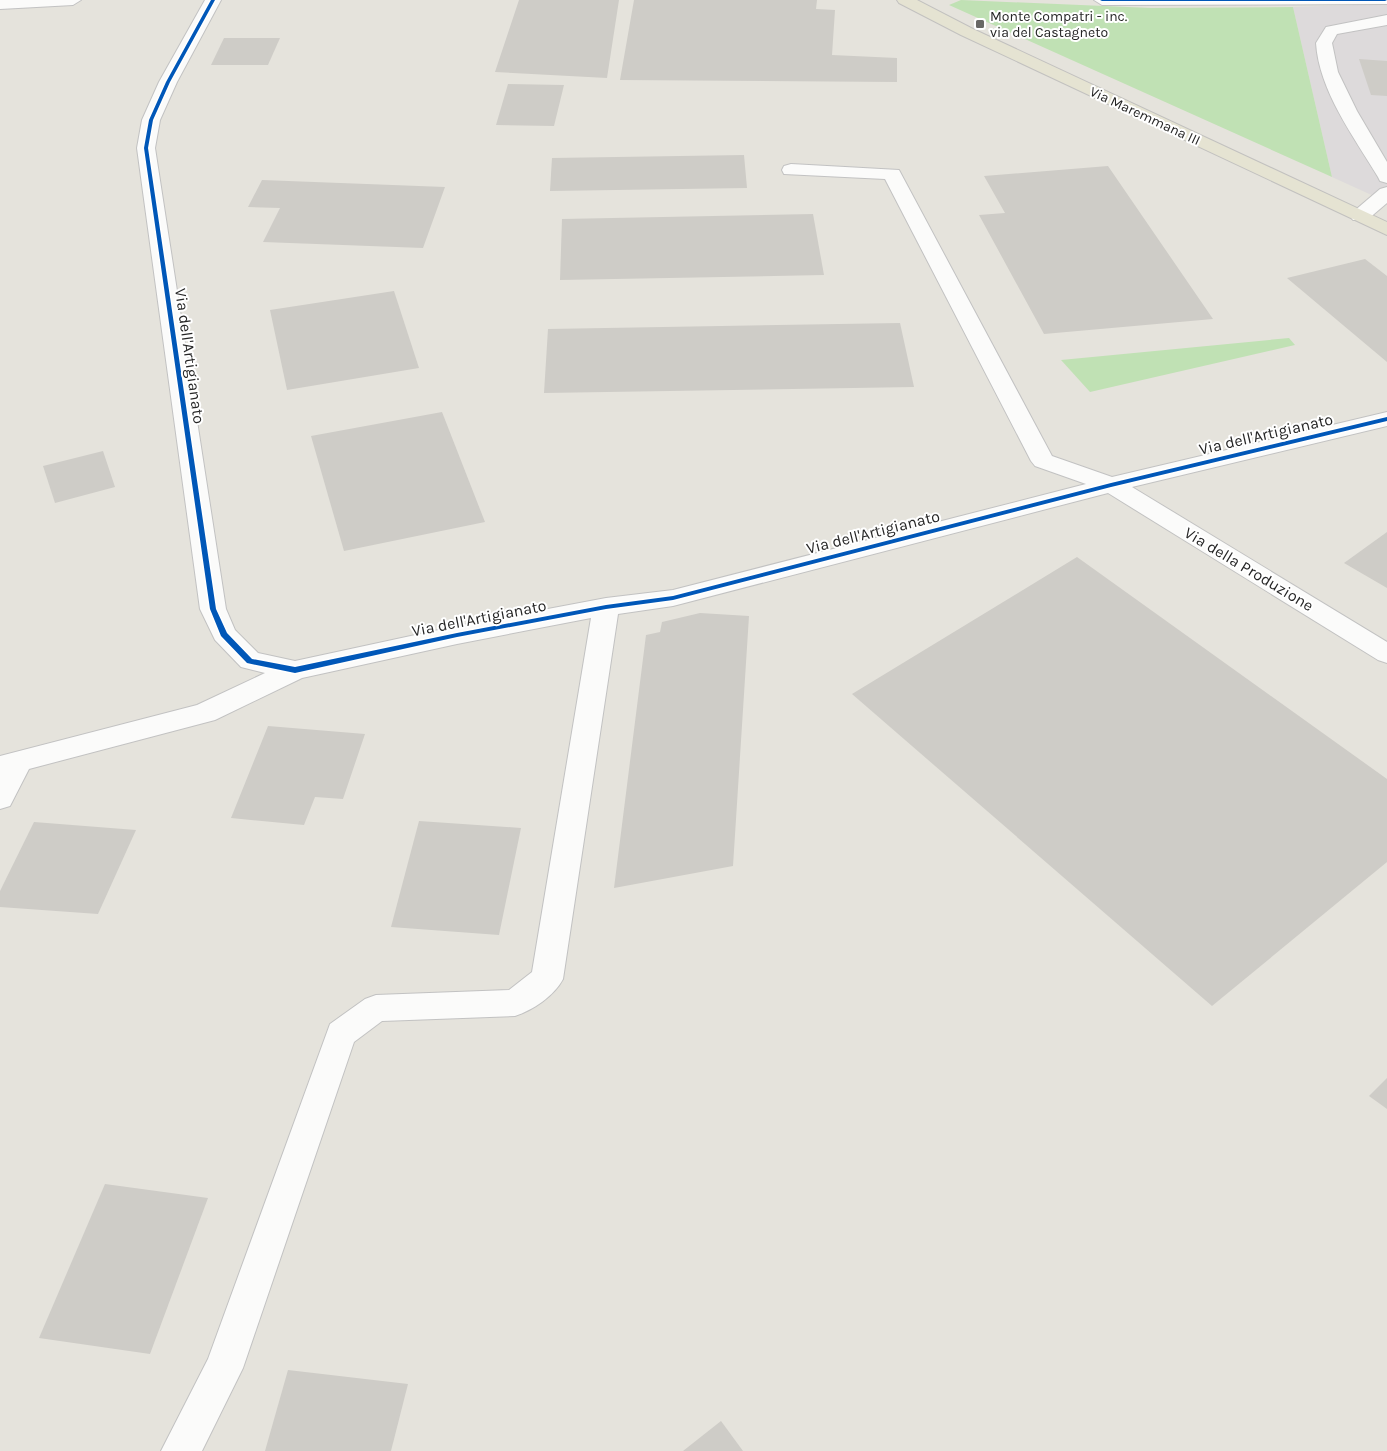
<svg xmlns="http://www.w3.org/2000/svg" width="1387" height="1451" viewBox="0 0 1387 1451" font-family="Karla,sans-serif">
	<style>
		.industrial { fill: #dddadb }
		.green { fill: #c0e1b4 }
		.building { fill: #ceccc7 }
		.lines { fill: none; stroke-linecap: round; stroke-linejoin: round }
		.minor-casing { stroke: #c2c2c2; stroke-width: 2 }
		.major-casing { stroke: #c2c1bf; stroke-width: 2 }
		.minor { fill: #fbfbfa; fill-rule: evenodd }
		.major { fill: #e5e3d2; fill-rule: evenodd }
		.cycleway-casing { stroke: #fff; stroke-width: 3 }
		.cycleway { fill: #0057b8; fill-rule: evenodd }
		.poi-dot { fill: #696866; stroke: #fff; stroke-width: 2 }
		.labels { text-anchor: middle; dominant-baseline: central; stroke-width: 4; stroke-linejoin: round; paint-order: stroke }
		.far-poi-label { font-size: 14px; fill: #262626; stroke: #fff; text-anchor: start }
		.far-street-label { font-size: 14px; fill: #262626; stroke: #fff }
		.street-label { font-size: 16px; fill: #262626; stroke: #fff }
	</style>
	<rect width="100%" height="100%" fill="#e5e3dc"/>
	<path class="industrial" d="M1387,4V202L1332,177L1293,7Z"/>
	<g class="green">
		<path d="M961,0L1151,8L1293,7L1332,177L949,5Z"/>
		<path d="M1289,338L1295,345L1090,392L1061,360Z"/>
	</g>
	<g class="building">
		<path d="M519,0H619L607,78L495,72Z"/>
		<path d="M634,0H817L816,9L835,10L832,55L897,58V82L620,80Z"/>
		<path d="M224,38H280L268,65H211Z"/>
		<path d="M1359,59L1387,61V96L1371,95Z"/>
		<path d="M508,84L564,85L554,126L496,125Z"/>
		<path d="M744,155L747,188L550,191L552,158Z"/>
		<path d="M1108,166L1213,319L1044,334L979,215L1005,213L984,176Z"/>
		<path d="M262,180L445,187L423,248L263,242L280,208L248,207Z"/>
		<path d="M813,214L824,275L560,280L562,219Z"/>
		<path d="M1365,259L1387,276V362L1287,278Z"/>
		<path d="M394,291L419,368L287,390L270,310Z"/>
		<path d="M900,323L914,387L544,393L548,329Z"/>
		<path d="M442,412L485,522L344,551L311,436Z"/>
		<path d="M103,451L115,487L55,503L43,466Z"/>
		<path d="M1387,532V588L1344,563Z"/>
		<path d="M1077,557L1387,779V862L1212,1006L852,694Z"/>
		<path d="M700,613L749,616L733,866L614,888L646,635L660,632L662,622Z"/>
		<path d="M268,726L365,734L343,799L315,797L304,825L231,818Z"/>
		<path d="M419,821L521,828L499,935L391,927Z"/>
		<path d="M34,822L136,830L98,914L0,907V891Z"/>
		<path d="M1387,1078V1109L1369,1096Z"/>
		<path d="M105,1184L208,1198L150,1354L39,1338Z"/>
		<path d="M288,1370L408,1384L391,1451H265Z"/>
		<path d="M721,1421L743,1451H683Z"/>
	</g>
	<g class="lines">
		<defs>
			<g id="minor">
				<path d="M0,0H81L73,5L0,9Z"/>
				<path d="M205,0H221L177,82L160,120L155,148L226,609L235,630L258,653L295,661L457,626L606,598L673,590L1086,484L1035,466L1031,461L885,179L784,174L782,170L784,166L791,164L899,170L1052,456L1112,477L1387,412V426L1132,487L1387,642V663L1378,660L1108,493L673,606L618,614L563,979C554,996 533,1010 515,1016L382,1021L354,1042L243,1368L202,1451H161L208,1359L330,1024L365,999L376,995L509,990L532,972L591,618L457,644L302,678L215,720L29,769L10,806L0,809V756L197,705L265,673L241,667L215,640L200,609L137,148L142,120L159,82Z"/>
				<path d="M1094,0H1387V4L1102,5Z"/>
				<path d="M1387,15V25L1337,34L1332,43L1338,72L1357,111L1387,162V183L1380,181L1378,177C1354,137 1319,91 1316,43L1326,27Z"/>
				<path d="M1387,187V203L1367,220H1353L1350,216L1353,212L1380,189Z"/>
			</g>
			<path id="major" d="M897,0H917L973,29L1387,222V235L961,35L899,3Z"/>
		</defs>
		<use href="#minor" class="minor-casing"/>
		<use href="#major" class="major-casing"/>
		<use href="#minor" class="minor"/>
		<use href="#major" class="major"/>
		<defs>
			<g id="cycleway">
				<path d="M211,0H215L170,82L153,120L148,148L216,609L227,633L252,659L295,667L457,633L606,605L673,596L1111,483L1387,417V421L1111,487L673,600L606,609L457,637L295,673L247,663L221,636L210,609L144,148L149,120L166,82Z"/>
				<path d="M1100,0H1387L1385,1H1102Z"/>
			</g>
		</defs>
		<use href="#cycleway" class="cycleway-casing"/>
		<use href="#cycleway" class="cycleway"/>
	</g>
	<rect class="poi-dot" x="975" y="19" width="10" height="10" rx="2.5"/>
	<g class="labels">
		<g class="far-poi-label">
			<text x="990" y="16">Monte Compatri - inc.<tspan x="990" dy="16">via del Castagneto</tspan></text>
		</g>
		<g class="far-street-label">
			<text transform="translate(1145 116) rotate(25)">Via Maremmana III</text>
		</g>
		<g class="street-label">
			<text transform="translate(190 356) rotate(82)">Via dell'Artigianato</text>
			<text transform="translate(1266 434) rotate(-13)">Via dell'Artigianato</text>
			<text transform="translate(873 532) rotate(-14)">Via dell'Artigianato</text>
			<text transform="translate(1249 569) rotate(31)">Via della Produzione</text>
			<text transform="translate(479 618) rotate(-11)">Via dell'Artigianato</text>
		</g>
	</g>
</svg>
